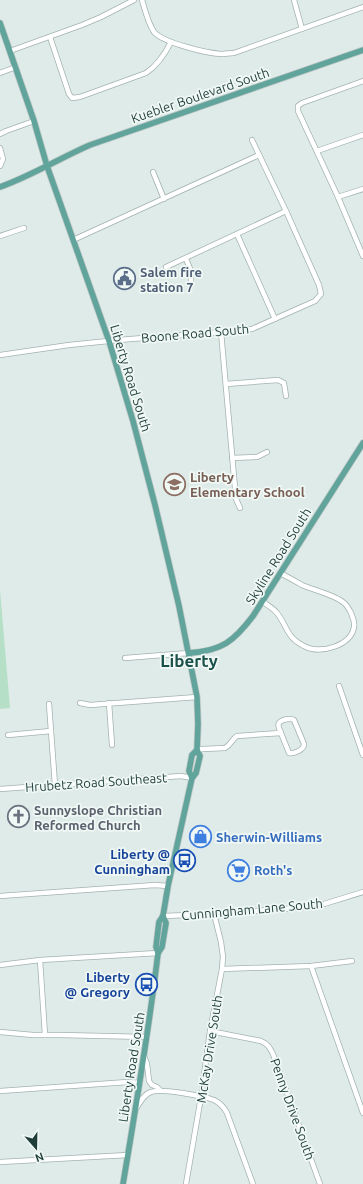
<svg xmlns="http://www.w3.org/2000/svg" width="363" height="1184" viewBox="0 0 363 1184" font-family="Ubuntu,sans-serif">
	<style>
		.green { fill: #b6dfc7 }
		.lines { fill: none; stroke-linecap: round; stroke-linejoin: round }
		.minor-casing { stroke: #a2b3b0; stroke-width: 6 }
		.major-casing { stroke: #bcc5c4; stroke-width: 7 }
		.minor { stroke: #fff; stroke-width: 4.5 }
		.major { stroke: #60a49c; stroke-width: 5.5 }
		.labels { text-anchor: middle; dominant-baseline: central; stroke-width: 3.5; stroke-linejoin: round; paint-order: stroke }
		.street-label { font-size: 13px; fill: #1f3d39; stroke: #f0f8f5 }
		.service-label { font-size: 13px; font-weight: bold; fill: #4e5e75; stroke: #f0f8f5; text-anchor: start }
		.education-label { font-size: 13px; font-weight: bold; fill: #785e54; stroke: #f0f8f5; text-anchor: start }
		.worship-label { font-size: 13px; font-weight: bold; fill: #5b616d; stroke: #f0f8f5; text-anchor: start }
		.shop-label { font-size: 13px; font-weight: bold; fill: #366cbe; stroke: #f0f8f5; text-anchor: start }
		.transit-label { font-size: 13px; font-weight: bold; fill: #164399; stroke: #f0f8f5; text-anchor: end }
		.district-label { font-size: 17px; font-weight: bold; fill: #1a504a; stroke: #f0f8f5 }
	</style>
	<rect width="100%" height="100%" fill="#dfebe8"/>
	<path class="green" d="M0,590L10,708L0,709Z"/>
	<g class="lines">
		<defs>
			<g id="minor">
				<path d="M142,0C145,10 148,23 154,32C164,43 206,53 221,54C225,54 230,53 234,53L363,7"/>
				<path d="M294,0L302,29"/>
				<path d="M50,37L69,94L72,98L80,97L146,73C158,65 165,54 171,42"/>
				<path d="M10,51L82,25L101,17L134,0"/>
				<path d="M0,73L16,67"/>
				<path d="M363,81L302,103L298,106V111L338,197L363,256"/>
				<path d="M0,134L6,131L34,121"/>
				<path d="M0,148L3,159L0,166"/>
				<path d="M317,151L363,135"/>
				<path d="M153,172L164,199"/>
				<path d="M338,197L363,189"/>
				<path d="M237,234L275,319"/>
				<path d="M0,236L24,228"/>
				<path d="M73,240L259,155"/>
				<path d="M186,259L191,271V281"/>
				<path d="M166,267L286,211"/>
				<path d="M221,332L236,499L240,508"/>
				<path d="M0,355L69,345L118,340L221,332L252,329L315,301L321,294L319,285L286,211L252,140"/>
				<path d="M226,384L278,380L284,383L286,396"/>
				<path d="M232,458L257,457L267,452"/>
				<path d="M262,601C267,605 273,608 277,613C288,627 286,638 306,647C320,654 351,646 354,627C355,622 353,618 351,613C349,609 347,605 344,603C336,595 313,590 302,585C295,581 288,577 280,573"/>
				<path d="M125,658L189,653"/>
				<path d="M339,686L363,755"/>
				<path d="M80,703L90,705L197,697"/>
				<path d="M109,703L112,745"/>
				<path d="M49,704L55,785"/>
				<path d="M8,735L51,731"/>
				<path d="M197,750L203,749L225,748C231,745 232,739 237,736L281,733L289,753C294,754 304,750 304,744L294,720C291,718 282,719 279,723C277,726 280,730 281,733"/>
				<path d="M0,789L181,776L192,778"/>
				<path d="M0,896L155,885L168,886"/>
				<path d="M163,916L214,914L297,908L324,904L363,892"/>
				<path d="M40,960L45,1035"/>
				<path d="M0,965L40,960L158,953"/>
				<path d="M311,966L363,1113"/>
				<path d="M222,969L311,966L352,961"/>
				<path d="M210,1031L261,1041C268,1044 270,1048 273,1054L320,1184"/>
				<path d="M0,1032L33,1035H60L147,1037"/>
				<path d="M144,1056L147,1064L149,1081L152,1085L157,1087L160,1090"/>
				<path d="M0,1091L128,1082L140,1083"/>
				<path d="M137,1107C141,1101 144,1094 151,1092C162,1088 203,1096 214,1100C220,1103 224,1107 227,1113L253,1184"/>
				<path d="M0,1162L128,1155"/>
				<path d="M186,1184L201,1097L210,1031L222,969L223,957L221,942L214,914"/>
			</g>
			<g id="major">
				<path d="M0,23L34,121L47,166L109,341L133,421L155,505L179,606L197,697L198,724L197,750L200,756L196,773L192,778"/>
				<path d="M0,187C31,176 60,158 90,145L363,50"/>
				<path d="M189,653C222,651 234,641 253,616L363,443"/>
				<path d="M158,953L156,947L159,922L163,916L168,886L192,778L189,771L192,755L197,750"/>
				<path d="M123,1184C136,1107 149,1030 158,953L162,947L166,923L163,916"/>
			</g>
		</defs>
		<use href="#minor" class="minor-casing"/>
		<use href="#major" class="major-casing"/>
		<use href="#minor" class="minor"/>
		<use href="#major" class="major"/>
	</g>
	<defs>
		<symbol id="civic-ring" viewBox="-11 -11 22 22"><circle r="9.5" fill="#f0f8f5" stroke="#5c6f8a" stroke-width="1.5"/><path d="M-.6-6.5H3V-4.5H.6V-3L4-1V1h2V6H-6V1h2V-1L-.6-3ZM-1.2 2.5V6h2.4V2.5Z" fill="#5c6f8a"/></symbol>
		<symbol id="school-ring" viewBox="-11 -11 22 22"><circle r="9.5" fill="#f0f8f5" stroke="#8d6e63" stroke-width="1.5"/><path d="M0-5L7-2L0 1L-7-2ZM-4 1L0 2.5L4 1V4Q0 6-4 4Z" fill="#8d6e63"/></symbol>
		<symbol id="church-ring" viewBox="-11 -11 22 22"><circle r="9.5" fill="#f0f8f5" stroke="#6b7280" stroke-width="1.5"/><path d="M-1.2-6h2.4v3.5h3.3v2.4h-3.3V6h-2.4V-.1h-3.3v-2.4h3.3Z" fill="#6b7280"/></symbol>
		<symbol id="shop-ring" viewBox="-11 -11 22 22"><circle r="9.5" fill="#f0f8f5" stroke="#3f7fe0" stroke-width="1.5"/><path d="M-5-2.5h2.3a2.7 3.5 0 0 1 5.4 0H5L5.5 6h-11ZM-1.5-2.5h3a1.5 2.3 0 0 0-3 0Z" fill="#3f7fe0"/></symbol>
		<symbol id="bus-ring" viewBox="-11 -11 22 22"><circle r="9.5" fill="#f0f8f5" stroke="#1a4fb4" stroke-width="1.5"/><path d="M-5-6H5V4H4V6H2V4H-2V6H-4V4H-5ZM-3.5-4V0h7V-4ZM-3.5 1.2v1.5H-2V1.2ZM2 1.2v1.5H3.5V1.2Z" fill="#1a4fb4"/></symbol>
		<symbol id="supermarket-ring" viewBox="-11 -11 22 22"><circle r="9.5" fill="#f0f8f5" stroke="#3f7fe0" stroke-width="1.5"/><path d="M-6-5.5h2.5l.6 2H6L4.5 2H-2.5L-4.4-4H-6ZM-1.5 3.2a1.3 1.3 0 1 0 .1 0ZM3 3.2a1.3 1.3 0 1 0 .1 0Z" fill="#3f7fe0"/></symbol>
	</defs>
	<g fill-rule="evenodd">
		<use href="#civic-ring" x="112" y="266" width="25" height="25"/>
		<use href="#school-ring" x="162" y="472" width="25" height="25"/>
		<use href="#church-ring" x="6" y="804" width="25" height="25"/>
		<use href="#shop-ring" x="188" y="824" width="25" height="25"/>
		<use href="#bus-ring" x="172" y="848" width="25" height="25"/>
		<use href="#supermarket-ring" x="226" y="858" width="25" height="25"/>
		<use href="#bus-ring" x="134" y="972" width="25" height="25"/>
	</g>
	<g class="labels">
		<g class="street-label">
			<text transform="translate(200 95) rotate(-19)">Kuebler Boulevard South</text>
			<text transform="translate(195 333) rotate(-5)">Boone Road South</text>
			<text transform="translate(131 378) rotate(73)">Liberty Road South</text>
			<text transform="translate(278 556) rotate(-58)">Skyline Road South</text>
			<text transform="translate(96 782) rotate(-4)">Hrubetz Road Southeast</text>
			<text transform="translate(252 909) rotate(-5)">Cunningham Lane South</text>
			<text transform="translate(209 1049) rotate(-81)">McKay Drive South</text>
			<text transform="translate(131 1067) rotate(-81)">Liberty Road South</text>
			<text transform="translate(293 1109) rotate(70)">Penny Drive South</text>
		</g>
		<g class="service-label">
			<text x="140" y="272">Salem fire<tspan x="140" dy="15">station 7</tspan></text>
		</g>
		<g class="education-label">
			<text x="190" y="477">Liberty<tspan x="190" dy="15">Elementary School</tspan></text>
		</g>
		<g class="worship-label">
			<text x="34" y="810">Sunnyslope Christian<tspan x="34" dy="15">Reformed Church</tspan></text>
		</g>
		<g class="shop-label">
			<text x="216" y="837">Sherwin-Williams</text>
			<text x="254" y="870">Roth's</text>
		</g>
		<g class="transit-label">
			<text x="170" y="854">Liberty @<tspan x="170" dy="15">Cunningham</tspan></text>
			<text x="130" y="977">Liberty<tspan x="130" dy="15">@ Gregory</tspan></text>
		</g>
		<g class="district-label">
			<text x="189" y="660">Liberty</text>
		</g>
	</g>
	<g transform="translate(36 1148) rotate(160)" stroke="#f0f8f5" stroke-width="3" paint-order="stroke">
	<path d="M0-3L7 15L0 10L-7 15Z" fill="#1f3d39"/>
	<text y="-6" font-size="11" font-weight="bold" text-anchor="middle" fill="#1f3d39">N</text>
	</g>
</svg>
